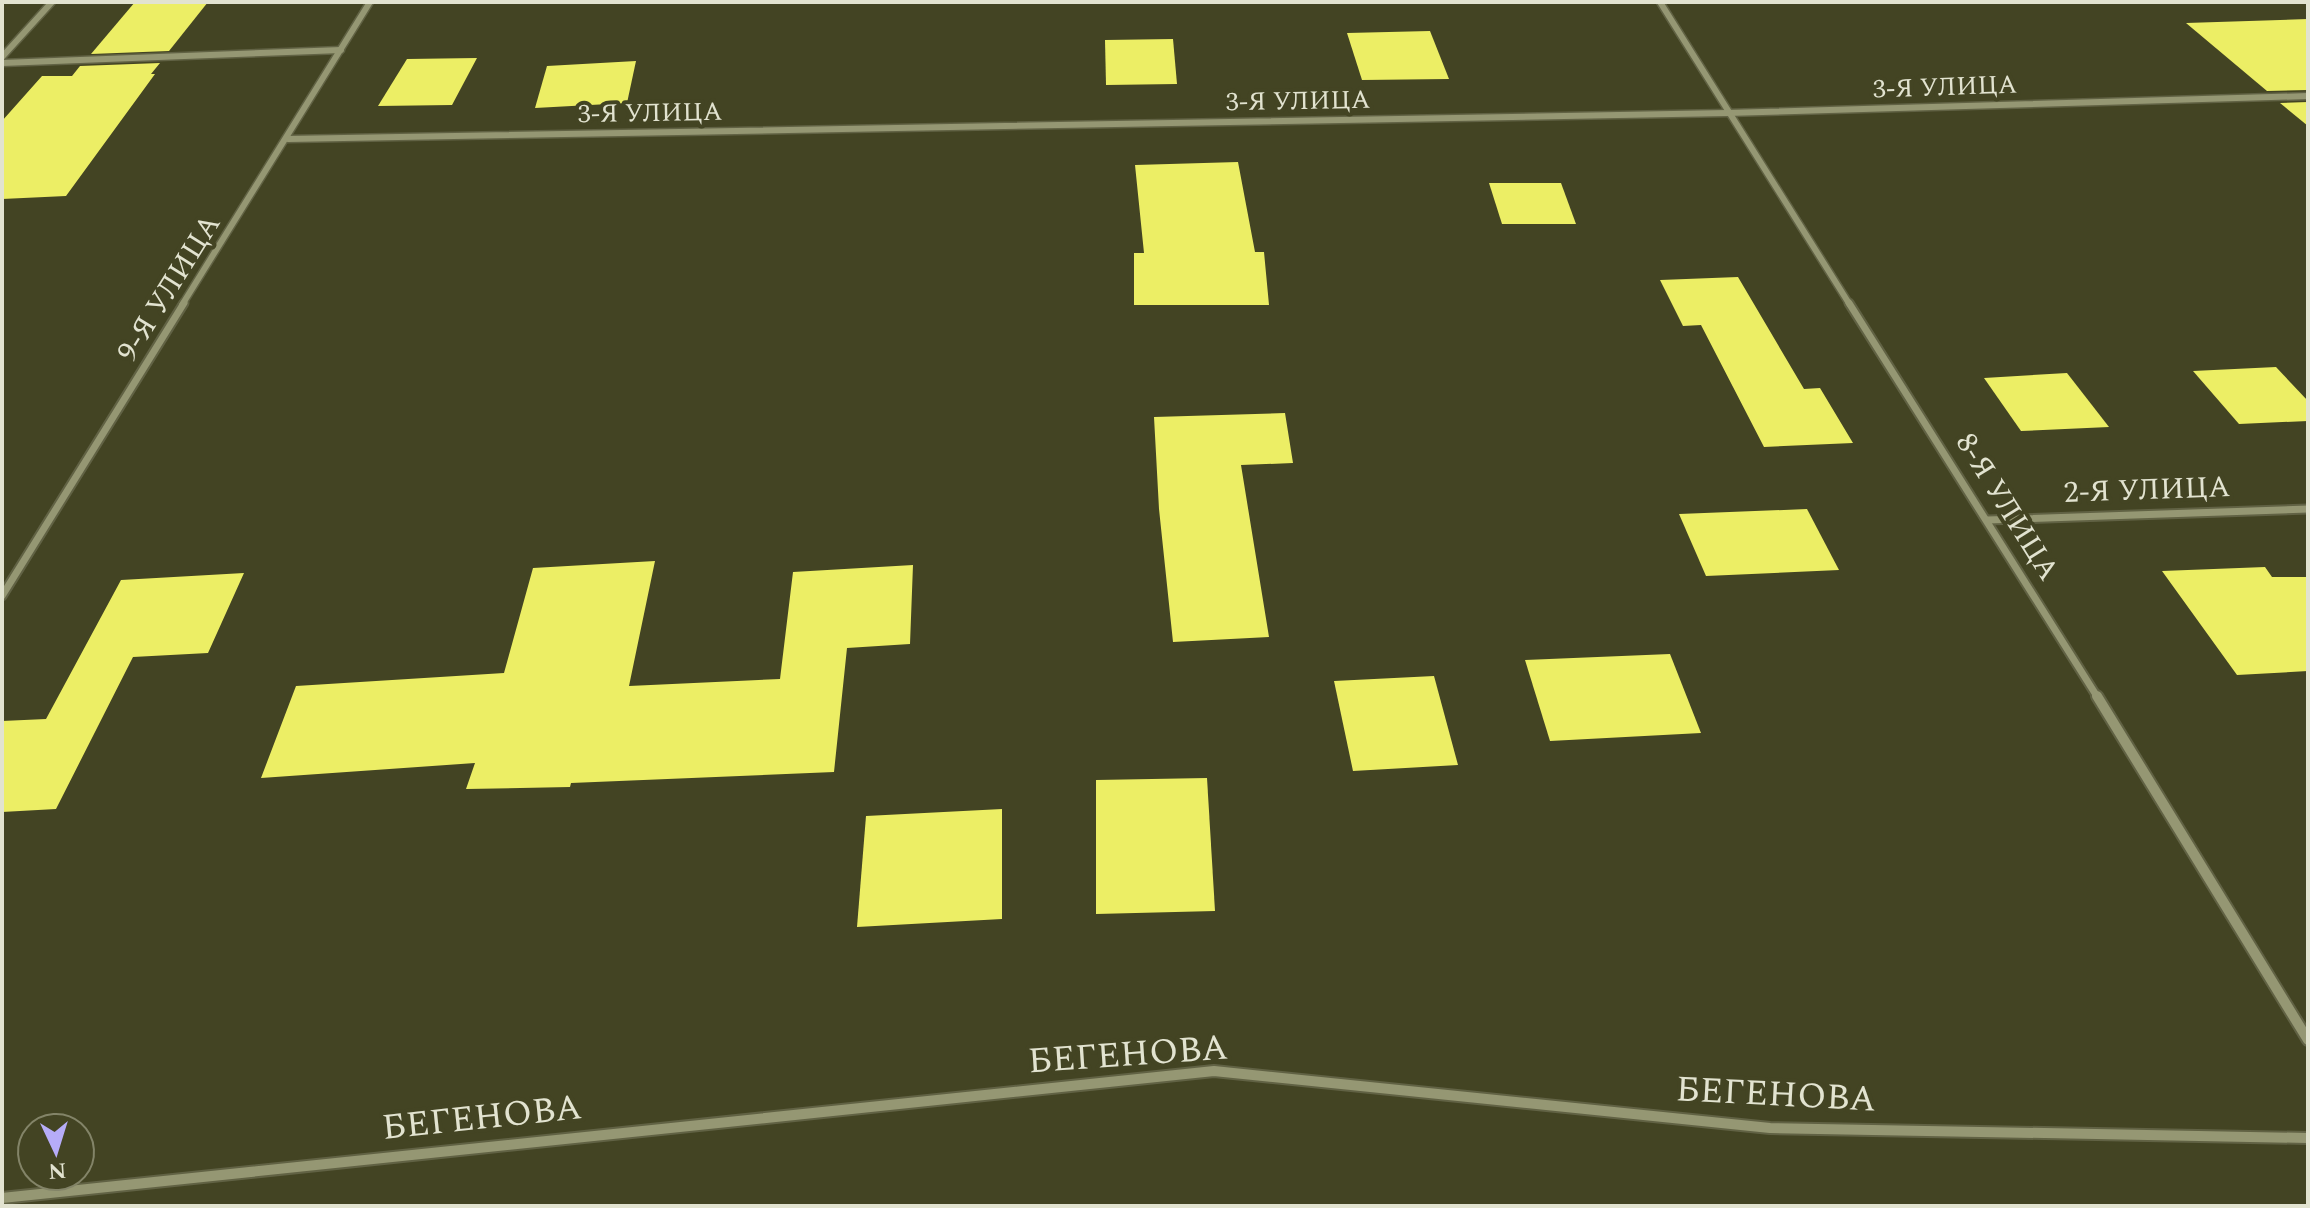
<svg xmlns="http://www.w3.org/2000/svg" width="2310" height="1208" viewBox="0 0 2310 1208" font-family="Spectral,serif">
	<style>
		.building { fill: #ecee65 }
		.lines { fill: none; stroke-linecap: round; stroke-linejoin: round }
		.minor-far2-casing { stroke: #616244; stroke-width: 9 }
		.minor-far1-casing { stroke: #616244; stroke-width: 11 }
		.minor-casing { stroke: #616244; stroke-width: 14 }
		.minor-far2 { stroke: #959773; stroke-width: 6 }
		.minor-far1 { stroke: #959773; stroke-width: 7 }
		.minor { stroke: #959773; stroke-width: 10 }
		.labels { text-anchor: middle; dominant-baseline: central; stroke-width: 8; stroke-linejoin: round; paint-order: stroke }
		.far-street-label { font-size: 26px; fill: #e2e3d0; stroke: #434423 }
		.street-label { font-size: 30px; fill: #e2e3d0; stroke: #434423 }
		.near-street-label { font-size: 36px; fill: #e2e3d0; stroke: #434423 }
	</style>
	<rect width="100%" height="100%" fill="#434423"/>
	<g class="building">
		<path d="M135,2H208L169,51L91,54Z"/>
		<path d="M2308,19V90L2267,91L2186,23Z"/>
		<path d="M1430,31L1449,79L1362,80L1347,33Z"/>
		<path d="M1173,39L1177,84L1106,85L1105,40Z"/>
		<path d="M477,58L452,105L378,106L407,59Z"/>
		<path d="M636,61L627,103L535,108L547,66Z"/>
		<path d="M160,63L151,74H155L66,196L2,199V121L42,76H72L80,66Z"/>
		<path d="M2308,102V126L2280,103Z"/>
		<path d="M1238,162L1255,252H1264L1269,305H1134V253H1144L1135,165Z"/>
		<path d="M1489,183H1561L1576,224H1502Z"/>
		<path d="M1738,277L1804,389L1820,388L1853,443L1764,447L1701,325L1683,326L1660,280Z"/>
		<path d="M2276,367L2308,401V421L2239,424L2193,371Z"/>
		<path d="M2067,373L2109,427L2021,431L1984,378Z"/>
		<path d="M1285,413L1293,463L1241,465L1269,637L1173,642L1159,509L1154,417Z"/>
		<path d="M1807,509L1839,570L1706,576L1679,514Z"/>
		<path d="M655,561L629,686L780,679L793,572L913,565L910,644L847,648L834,772L571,783L570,787L466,789L475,763L261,778L296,686L504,673L533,568Z"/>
		<path d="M2265,567L2272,577H2308V671L2237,675L2162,571Z"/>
		<path d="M244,573L208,653L133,657L56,809L2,812V721L46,719L121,580Z"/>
		<path d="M1670,654L1701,733L1550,741L1525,660Z"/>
		<path d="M1434,676L1458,765L1353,771L1334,681Z"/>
		<path d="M1207,778L1215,911L1096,914V780Z"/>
		<path d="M1002,809V919L857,927L866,816Z"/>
	</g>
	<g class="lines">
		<defs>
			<g id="minor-far2">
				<path d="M1660,2L1850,305"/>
				<path d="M2,57L52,2"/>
				<path d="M2,63L341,50"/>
				<path d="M288,139L1727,113L2308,96"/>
				<path d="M182,305L370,2"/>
			</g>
			<g id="minor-far1">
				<path d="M1849,303L2098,698"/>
				<path d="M1988,520L2308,509"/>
				<path d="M2,596L184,303"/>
			</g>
			<g id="minor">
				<path d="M2097,696L2308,1040"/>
				<path d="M2,1198L1214,1071L1770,1128L2308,1138"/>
			</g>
		</defs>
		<use href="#minor-far2" class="minor-far2-casing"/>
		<use href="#minor-far1" class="minor-far1-casing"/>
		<use href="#minor" class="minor-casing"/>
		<use href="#minor-far2" class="minor-far2"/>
		<use href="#minor-far1" class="minor-far1"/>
		<use href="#minor" class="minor"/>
	</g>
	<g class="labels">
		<g class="far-street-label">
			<text transform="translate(1945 87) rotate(-2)">3-Я УЛИЦА</text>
			<text transform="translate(1298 101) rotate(-1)">3-Я УЛИЦА</text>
			<text transform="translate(650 113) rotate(-1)">3-Я УЛИЦА</text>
		</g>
		<g class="street-label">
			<text transform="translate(169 288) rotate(-58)">9-Я УЛИЦА</text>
			<text transform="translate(2147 490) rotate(-2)">2-Я УЛИЦА</text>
			<text transform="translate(2007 507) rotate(58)">8-Я УЛИЦА</text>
		</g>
		<g class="near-street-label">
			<text transform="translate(1128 1055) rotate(-4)">БЕГЕНОВА</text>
			<text transform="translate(1776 1095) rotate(3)">БЕГЕНОВА</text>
			<text transform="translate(482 1118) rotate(-6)">БЕГЕНОВА</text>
		</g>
	</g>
	<rect width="2310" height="1208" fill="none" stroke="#e2e3d0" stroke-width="8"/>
	<g transform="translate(56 1152) rotate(176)"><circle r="38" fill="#434423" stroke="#838468" stroke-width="2"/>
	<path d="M0-6L14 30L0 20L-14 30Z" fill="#b6acf8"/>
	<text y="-12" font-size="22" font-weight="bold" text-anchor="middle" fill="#e2e3d0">N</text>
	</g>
</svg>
